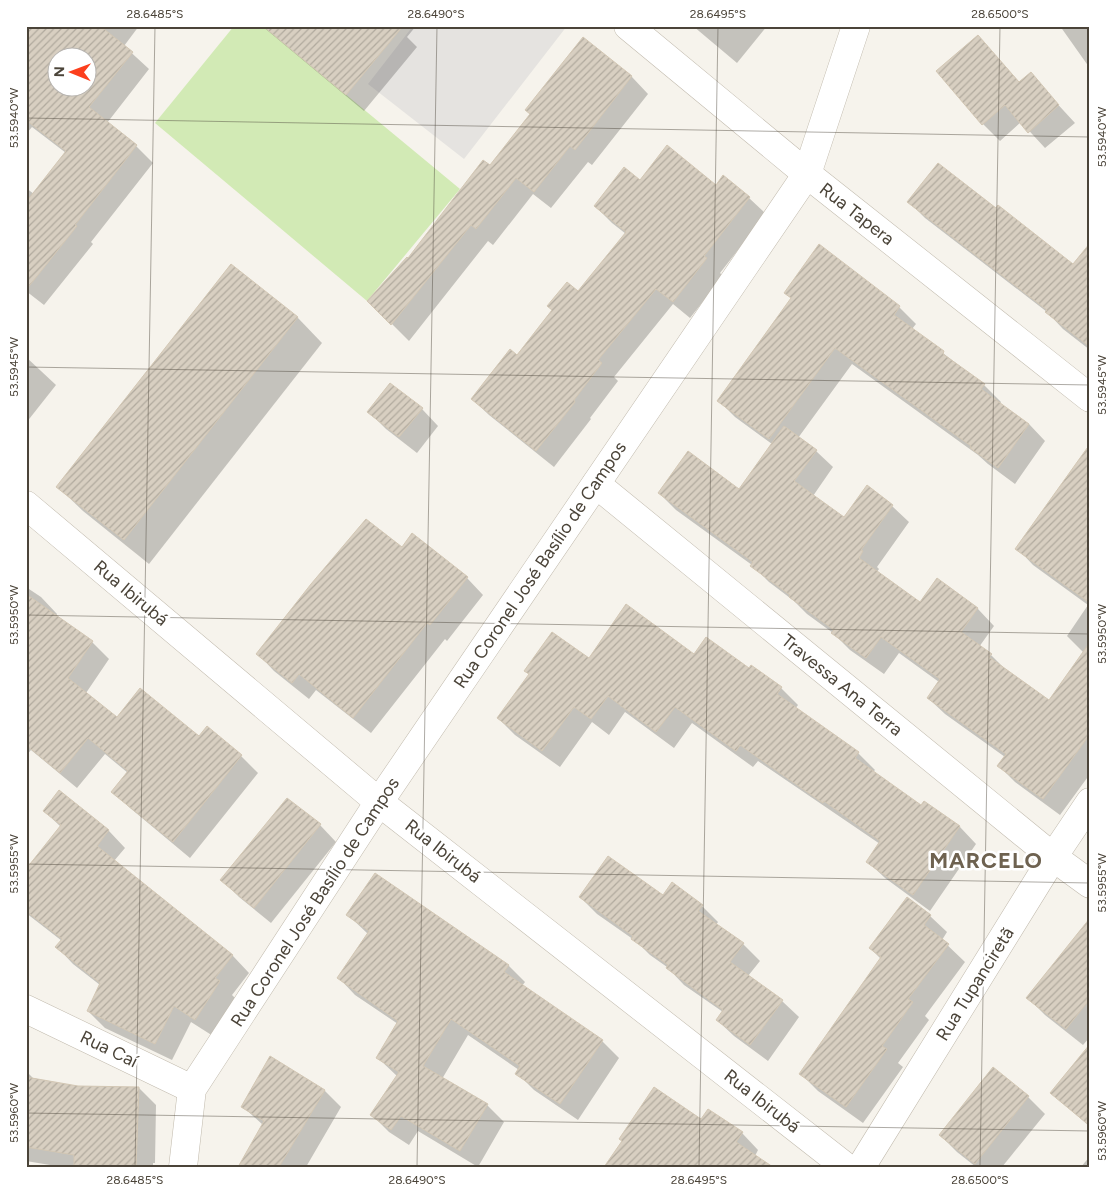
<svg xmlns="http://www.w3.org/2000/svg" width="1116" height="1193" viewBox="0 0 1116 1193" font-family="Figtree,sans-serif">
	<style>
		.green { fill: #d2eab5 }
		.parking { fill: #e5e3e0 }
		.shadow { fill: #0003; fill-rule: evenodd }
		.building { fill: url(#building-hatch); stroke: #d3c7b4; fill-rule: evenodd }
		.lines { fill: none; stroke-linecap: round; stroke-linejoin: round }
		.minor-casing { stroke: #c2bbae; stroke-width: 29 }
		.minor { stroke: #fff; stroke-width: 28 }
		.ticks { fill: none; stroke: #4b4439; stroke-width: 1; stroke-opacity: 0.45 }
		.labels { text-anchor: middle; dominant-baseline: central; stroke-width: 5; stroke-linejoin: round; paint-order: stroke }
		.street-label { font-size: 18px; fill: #4b4439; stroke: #fff }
		.district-label { font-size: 22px; font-weight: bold; letter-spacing: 1px; fill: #6e6250; stroke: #fff }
		.neatline { fill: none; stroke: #4b4439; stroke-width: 2 }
		.ticks-label { font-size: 12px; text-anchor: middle; fill: #4b4439 }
	</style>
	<defs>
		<pattern id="building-hatch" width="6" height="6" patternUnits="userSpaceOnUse" patternTransform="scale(1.25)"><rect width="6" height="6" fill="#d8cfc1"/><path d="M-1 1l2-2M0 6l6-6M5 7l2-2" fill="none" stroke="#b1aa9e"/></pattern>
	</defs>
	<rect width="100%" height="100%" fill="#f6f3ec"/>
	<path class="green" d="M234,26H263L460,189L367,301L155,123Z"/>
	<path class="parking" d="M413,26H567L464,159L368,84Z"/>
	<g class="shadow">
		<path d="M26,26H139L124,46L149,69L107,123L136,146L153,163L91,242L93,244L44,305L26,291V188L34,194L66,153L32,127L26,134ZM58,58H88V88H58Z"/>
		<path d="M262,26H416L407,37L417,47L364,111Z"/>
		<path d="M693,26H767L737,63Z"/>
		<path d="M1060,26H1090V69L1089,67Z"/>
		<path d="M978,36L1020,83L1030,74L1075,123L1045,148L1021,122L1000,141L983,124Z"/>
		<path d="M583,39L632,77L648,94L592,165L588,162L551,208L533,194L493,245L488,241L409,341L369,301L408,260L490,167L531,115Z"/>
		<path d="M640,181L716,186L749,198L766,214L720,273L723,276L690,318L673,304L614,377L618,381L590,418L591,419L554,467L489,415L472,399L517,357L578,293L626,234L612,223L595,206Z"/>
		<path d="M909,202L1073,266L1090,245V350L1063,329L1047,312L925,218Z"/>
		<path d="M231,266L298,318L322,343L149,564L83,511L58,487Z"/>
		<path d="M786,293L899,307L916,324L912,329L984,385L1001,402L1000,404L1029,424L1045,441L1015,484L988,464L978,455L852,364L798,438L816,451L833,467L813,496L845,519L892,506L909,522L877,567L879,569L877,572L920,604L937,580L978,609L994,626L979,647L991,655L1008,672L1049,701L1084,653L1067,636L1088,605L1033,565L1017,548L1090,472V774L1060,815L1015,782L999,766L1005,757L945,714L928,698L939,682L899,653L884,674L850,650L833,633L807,614L794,601L769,582L752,565L676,510L659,493L739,490L772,444L735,417L719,401L792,299Z"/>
		<path d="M26,357L56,385L26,423Z"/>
		<path d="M422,409L438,426L417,453L386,429L369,412Z"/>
		<path d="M402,549L467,578L483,595L447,641L445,639L371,733L316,690L309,699L274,671L258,654Z"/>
		<path d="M26,587L41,597L57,614L56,617L92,642L109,659L86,693L117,718L199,738L207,728L241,756L258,773L190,858L130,808L113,791L128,773L105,754L77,788L31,750L26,756Z"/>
		<path d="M694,655L749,669L781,688L798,705L795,709L858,753L875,770L873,772L922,807L924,803L960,827L976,844L930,911L885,878L868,862L880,844L758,761L753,767L692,723L674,748L625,712L609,735L592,722L560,767L515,735L498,718L589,660Z"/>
		<path d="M59,792L109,831L125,848L114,861L233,956L249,973L232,995L236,999L213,1036L191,1022L172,1060L105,1028L88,1011L100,985L73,964L57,947L62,941L26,913V871L61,827L44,811Z"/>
		<path d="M320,825L336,842L271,923L239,897L222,880Z"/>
		<path d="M580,897H663L702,906L718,922L716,925L743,944L760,961L748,976L782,1001L799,1017L768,1061L734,1036L717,1020L723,1012L684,985L667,967L650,955L637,942L597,914Z"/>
		<path d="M348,915L508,965L525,982L522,986L602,1041L619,1058L578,1120L534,1090L517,1073L519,1070L468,1035L442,1079L487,1105L504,1122L478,1167L418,1131L409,1145L389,1132L372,1115L398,1077L378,1058L398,1024L355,995L339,978L368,934Z"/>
		<path d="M930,916L947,932L942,940L965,962L925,1016L929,1020L898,1063L903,1067L863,1123L818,1091L801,1074L881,959L870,948Z"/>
		<path d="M1090,940V1037L1083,1045L1045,1015L1028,998Z"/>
		<path d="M1090,1052V1127L1052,1093Z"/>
		<path d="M271,1058L325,1091L341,1107L306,1167H245L263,1125L242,1106Z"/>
		<path d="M993,1069L1028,1097L1045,1114L1002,1167H976L957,1152L940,1135Z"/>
		<path d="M26,1071L33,1078L78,1088H139L156,1105L155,1163H153V1167H62L26,1161Z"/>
		<path d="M702,1121L742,1133L758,1150L755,1156Z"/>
		<path d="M1090,1156V1167H1081Z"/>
	</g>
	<g class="building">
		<path d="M26,26H100L133,52L89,107L137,145L75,225L77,226L26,290V202L66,151L26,120ZM58,58H88V88H58Z"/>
		<path d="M263,26H403L346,95Z"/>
		<path d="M978,35L1019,82L1031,72L1059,105L1028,133L1005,105L982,125L936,71Z"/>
		<path d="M583,37L632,76L575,150L570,146L534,192L516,178L476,229L471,225L391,325L367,301L407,257L408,258L483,160L490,165L530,114L525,110Z"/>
		<path d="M667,145L716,185L723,175L750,197L704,256L707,258L673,302L656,289L598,360L602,363L574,400L575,402L536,451L471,399L510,349L517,355L552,310L547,306L567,282L578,291L626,232L594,206L624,167L640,180Z"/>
		<path d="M938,163L996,208L998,205L1073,264L1090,243V347L1045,312L1047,310L907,202Z"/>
		<path d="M819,244L900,306L894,315L944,351L943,354L985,384L981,389L1029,424L998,468L970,448L971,446L835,348L769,439L717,401L791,298L784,293Z"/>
		<path d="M231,264L298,317L124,540L56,487Z"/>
		<path d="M390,383L423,408L399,437L367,412Z"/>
		<path d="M784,426L817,450L794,481L844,517L867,485L893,505L861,550L863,551L859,558L920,602L937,578L978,608L961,632L992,654L989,657L1049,700L1090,642V734L1043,799L997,766L1006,754L927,698L940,679L881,637L866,658L831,633L834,630L789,597L790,595L750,566L753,562L658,493L688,451L739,489Z"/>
		<path d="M1090,444V603L1015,549Z"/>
		<path d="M366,519L402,547L412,533L468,577L430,625L427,623L353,718L299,674L292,683L256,654L311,584Z"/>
		<path d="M26,594L93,641L68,678L117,717L140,688L199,736L207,726L242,755L173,842L111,792L128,771L88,738L60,773L26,745Z"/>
		<path d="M626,604L694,654L706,637L749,668L751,665L782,687L777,694L859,752L855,758L921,805L924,801L960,826L913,895L866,862L880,841L824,801L823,803L740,745L736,751L675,707L656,732L608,696L591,719L574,707L542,751L497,718L529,674L524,671L552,632L589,658Z"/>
		<path d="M59,790L109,830L97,846L233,955L215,978L220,981L195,1020L174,1006L155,1044L87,1011L100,983L55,947L62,939L26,911V869L61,825L43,811Z"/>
		<path d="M287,798L321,824L254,908L220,880Z"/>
		<path d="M608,856L663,895L672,882L703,905L698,911L744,943L730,962L783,1000L750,1045L716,1020L723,1010L666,968L668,965L631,939L633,936L579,897Z"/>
		<path d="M375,873L509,965L504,972L603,1040L560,1104L515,1074L520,1066L451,1019L423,1066L488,1104L460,1151L401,1116L391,1130L370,1115L399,1072L376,1058L398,1021L337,978L369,931L346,915Z"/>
		<path d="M907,897L931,915L924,925L949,944L908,999L913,1002L882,1046L887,1049L846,1107L799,1074L881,957L869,948Z"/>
		<path d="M1090,918V999L1066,1029L1026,998Z"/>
		<path d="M1090,1044V1126L1050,1093Z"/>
		<path d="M270,1056L325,1090L279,1167H238L264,1121L241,1107Z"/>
		<path d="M993,1067L1029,1096L975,1164L939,1135Z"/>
		<path d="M26,1077L78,1086L139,1087L136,1167H74V1155L26,1147Z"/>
		<path d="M654,1087L701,1119L708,1109L743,1132L736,1142L773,1167H604L622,1141L619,1139Z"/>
	</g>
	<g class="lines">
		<defs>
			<g id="minor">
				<path d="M628,26L807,174L1090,398"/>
				<path d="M596,484L1053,857L1090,884"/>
				<path d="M26,505L379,802L846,1167"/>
				<path d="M26,1009L192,1089"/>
				<path d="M183,1167L192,1089L379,802L807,174L856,26"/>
				<path d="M861,1167L1053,857L1090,802"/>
			</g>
		</defs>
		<use href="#minor" class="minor-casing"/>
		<use href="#minor" class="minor"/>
	</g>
	<path class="ticks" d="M26,118L1090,137M26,367L1090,385M26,615L1090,634M26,864L1090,883M26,1113L1090,1131M135,1167L155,26M417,1167L437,26M699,1167L718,26M980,1167L1000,26"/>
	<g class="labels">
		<g class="street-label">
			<text transform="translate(857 214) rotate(38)">Rua Tapera</text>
			<text transform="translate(540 565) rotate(-56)">Rua Coronel José Basílio de Campos</text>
			<text transform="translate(131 593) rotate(40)">Rua Ibirubá</text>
			<text transform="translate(842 685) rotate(39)">Travessa Ana Terra</text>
			<text transform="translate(443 851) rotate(38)">Rua Ibirubá</text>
			<text transform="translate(315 902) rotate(-57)">Rua Coronel José Basílio de Campos</text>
			<text transform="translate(975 984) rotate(-58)">Rua Tupanciretã</text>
			<text transform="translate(109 1049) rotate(26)">Rua Caí</text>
			<text transform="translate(762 1101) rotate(38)">Rua Ibirubá</text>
		</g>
		<g class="district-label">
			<text x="986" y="860">MARCELO</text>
		</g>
	</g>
	<rect width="1116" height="1193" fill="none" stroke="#ffffff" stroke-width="55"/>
	<g transform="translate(72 72) rotate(271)"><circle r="24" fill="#ffffff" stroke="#b7b4b0"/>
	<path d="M0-4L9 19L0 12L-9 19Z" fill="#fc3f1d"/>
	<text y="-8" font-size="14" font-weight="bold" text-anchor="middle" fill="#4b4439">N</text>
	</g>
	<rect x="28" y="28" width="1060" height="1138" class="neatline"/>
	<g class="ticks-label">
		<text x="155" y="18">28.6485°S</text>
		<text x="436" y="18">28.6490°S</text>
		<text x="718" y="18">28.6495°S</text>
		<text x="1000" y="18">28.6500°S</text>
		<text transform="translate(14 118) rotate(-90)" y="4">53.5940°W</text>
		<text transform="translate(1102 137) rotate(-90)" y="4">53.5940°W</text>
		<text transform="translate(14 367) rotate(-90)" y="4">53.5945°W</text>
		<text transform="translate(1102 385) rotate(-90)" y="4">53.5945°W</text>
		<text transform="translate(14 615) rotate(-90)" y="4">53.5950°W</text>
		<text transform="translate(1102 634) rotate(-90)" y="4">53.5950°W</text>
		<text transform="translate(14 864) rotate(-90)" y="4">53.5955°W</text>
		<text transform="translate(1102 883) rotate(-90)" y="4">53.5955°W</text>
		<text transform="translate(14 1113) rotate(-90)" y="4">53.5960°W</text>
		<text transform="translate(1102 1131) rotate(-90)" y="4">53.5960°W</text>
		<text x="135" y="1184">28.6485°S</text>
		<text x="417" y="1184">28.6490°S</text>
		<text x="699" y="1184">28.6495°S</text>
		<text x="980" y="1184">28.6500°S</text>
	</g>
</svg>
